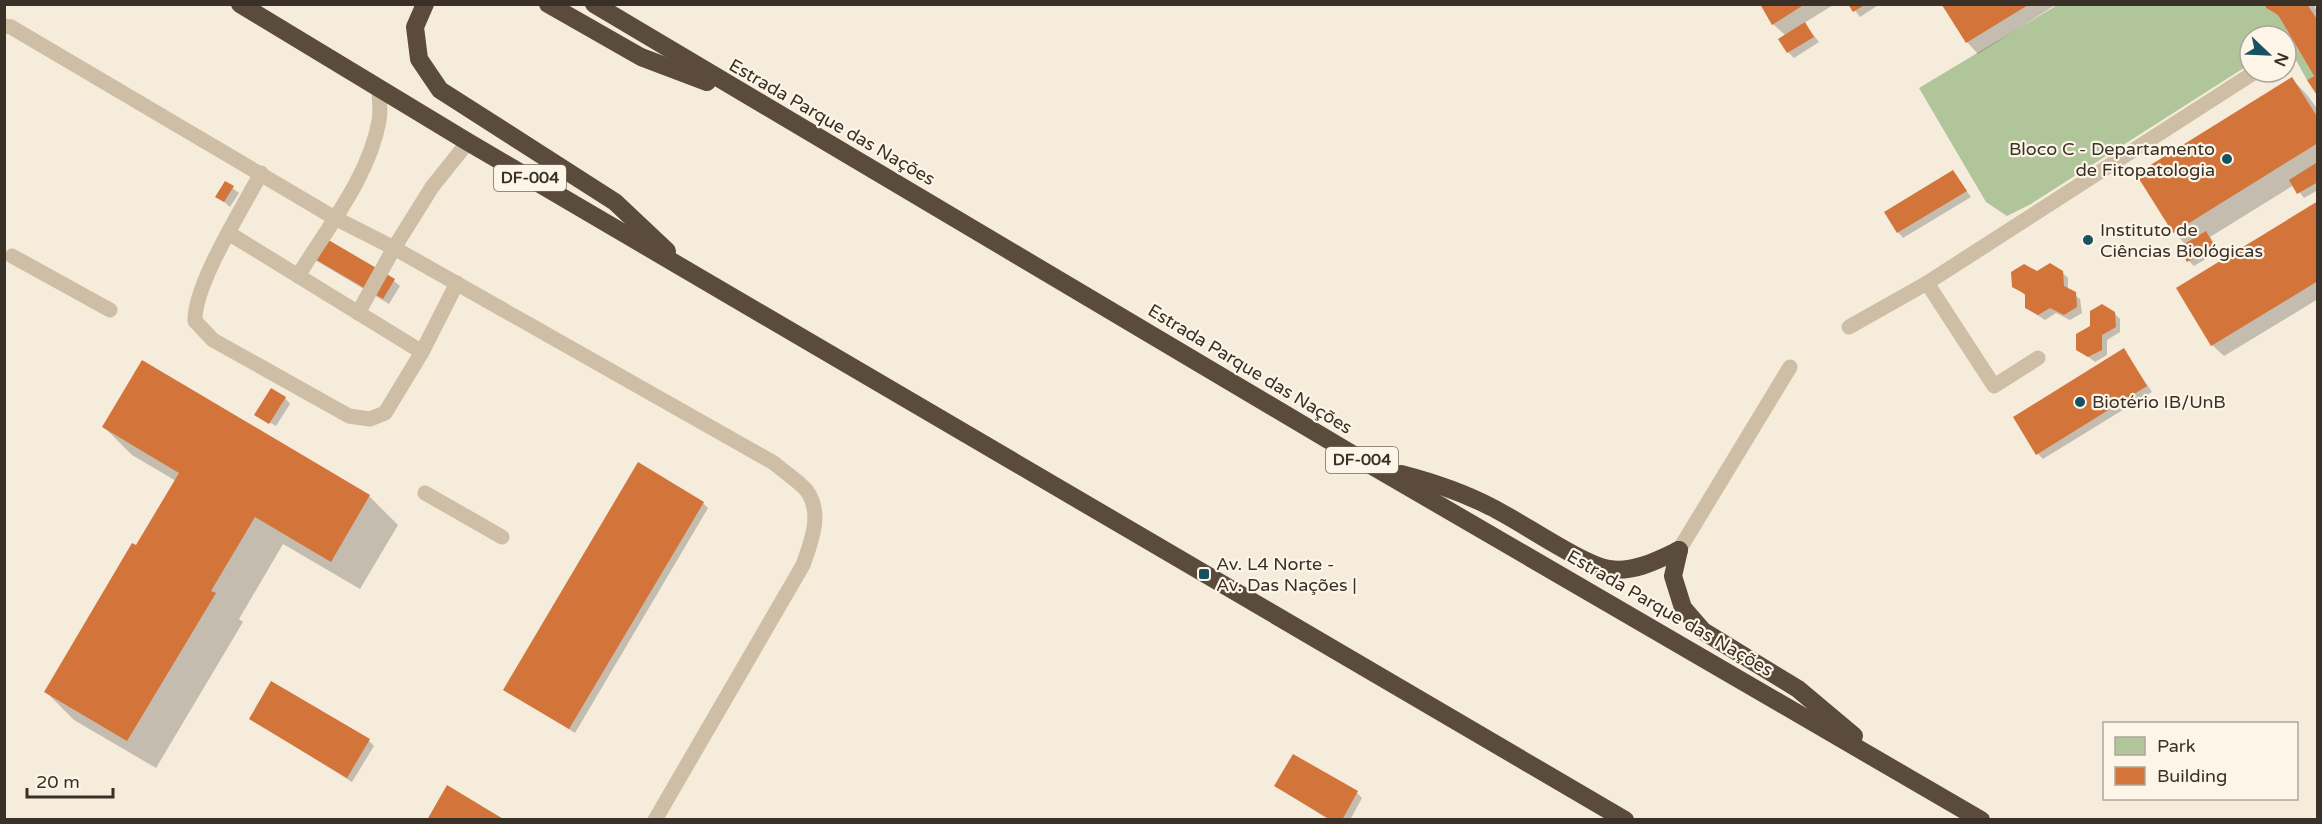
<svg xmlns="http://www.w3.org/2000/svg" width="2322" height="824" viewBox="0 0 2322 824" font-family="'Varela Round',sans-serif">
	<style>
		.green { fill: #b0c599 }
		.shadow { fill: #0003 }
		.building { fill: #d3753b }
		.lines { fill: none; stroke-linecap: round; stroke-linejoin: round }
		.lane { stroke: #cebea5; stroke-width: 15 }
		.highway { stroke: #5b4b3d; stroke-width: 18 }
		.poi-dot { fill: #185160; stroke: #fcf5e8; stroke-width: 2 }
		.labels { text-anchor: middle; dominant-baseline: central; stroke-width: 4.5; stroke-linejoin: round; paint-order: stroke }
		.shield { fill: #fcf5e8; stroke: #746b61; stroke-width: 1.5 }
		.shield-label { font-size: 16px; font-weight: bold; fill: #393027 }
		.street-label { font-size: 18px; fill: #393027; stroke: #fcf5e8 }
		.poi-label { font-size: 18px; fill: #393027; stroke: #fcf5e8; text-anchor: start }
	</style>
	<rect width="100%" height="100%" fill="#f5ecdb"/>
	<path class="green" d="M2059,4L2266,5V8L2278,15L2314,76L2307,80L2286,42V36H2250V64L2031,204L2007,216L1986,202L1919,88Z"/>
	<g class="shadow">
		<path d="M1762,4H1835L1804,23L1819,42L1794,58L1788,52L1786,36L1773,24Z"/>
		<path d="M1850,4H1880L1860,17Z"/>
		<path d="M1943,4H2057L1978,54L1967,42Z"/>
		<path d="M2267,4H2314L2318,16V95L2316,76L2284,22Z"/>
		<path d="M2292,79L2308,96L2318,110V190L2304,198L2294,185L2210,237L2219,251L2194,266L2189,261L2186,245L2174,232L2138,174Z"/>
		<path d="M1953,172L1971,197L1903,238L1898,232Z"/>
		<path d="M226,183L239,193L230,207L217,196Z"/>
		<path d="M2318,203V299L2224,356L2212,345Z"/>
		<path d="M320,237L394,281L400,286L389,304L315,260Z"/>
		<path d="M2062,272L2068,278V290L2080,299L2082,313L2070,320L2056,313L2045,320L2026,308V296L2014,286L2038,273Z"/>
		<path d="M2114,313L2120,319V332L2107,340V355L2095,362L2078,349Z"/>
		<path d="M2124,350L2152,392L2043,459L2038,454Z"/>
		<path d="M142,362L369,496L398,525L360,589L283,544L239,619L243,622L156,768L74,720L46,692L176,481L132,455L104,427Z"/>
		<path d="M285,398L290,404L276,426L255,414Z"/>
		<path d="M703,503L708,508L575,733L505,690Z"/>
		<path d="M251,719L369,741L374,746L352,782Z"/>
		<path d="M1276,786L1357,793L1362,798L1350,820H1329Z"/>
	</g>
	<g class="building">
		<path d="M1760,4H1805L1772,25Z"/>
		<path d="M1848,4H1866L1853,12Z"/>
		<path d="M2266,4H2307L2318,21V97L2307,80L2314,76L2278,15L2266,8Z"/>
		<path d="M1942,5H2028L1966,43Z"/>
		<path d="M1805,22L1814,37L1787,53L1778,39Z"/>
		<path d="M2292,77L2318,118V143L2173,233L2136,174Z"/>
		<path d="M2316,163L2318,182L2297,194L2289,180Z"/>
		<path d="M1953,170L1967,191L1897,233L1884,212Z"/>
		<path d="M225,181L234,186L224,202L215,197Z"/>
		<path d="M2318,201V281L2211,346L2176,288Z"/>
		<path d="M2206,231L2214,245L2187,262L2179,247Z"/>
		<path d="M320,235L395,279L383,299L308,255Z"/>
		<path d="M2050,263L2063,271L2064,286L2076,292L2077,307L2064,315L2050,308L2038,315L2025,308V294L2012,287L2011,272L2024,264L2037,271Z"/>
		<path d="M2102,304L2115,312L2116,327L2102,335V350L2088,357L2076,350V334L2090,326V311Z"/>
		<path d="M2124,348L2147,386L2036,455L2013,417Z"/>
		<path d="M142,360L370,495L331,562L255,517L211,591L216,593L127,741L44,692L132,543L136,545L179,473L102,427Z"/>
		<path d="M271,388L286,397L269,424L254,415Z"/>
		<path d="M638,462L704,502L569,729L503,690Z"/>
		<path d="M271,681L370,739L347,778L249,719Z"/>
		<path d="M1293,754L1358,791L1342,820H1331L1274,786Z"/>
		<path d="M447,785L490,811L505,820H427Z"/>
	</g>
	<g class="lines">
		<g class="lane">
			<path d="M4,26L11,27L333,217L394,248L358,313"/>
			<path d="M468,142L432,187L394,248L774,463C784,472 799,481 807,491C823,514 811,542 803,565L655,820"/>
			<path d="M261,173C243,208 194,284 195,321L213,340L349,416L370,419L385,413L422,352L457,283"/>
			<path d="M230,234L422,352"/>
			<path d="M12,256L110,310"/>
			<path d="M298,276C327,228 369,177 379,121C381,111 379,99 379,88"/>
			<path d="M1927,283L1994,386L2038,358"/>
			<path d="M1849,327L1927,283L2255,72"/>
			<path d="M425,493L502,537"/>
			<path d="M1679,550L1790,367"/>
		</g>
		<g class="highway">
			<path d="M240,4L468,142L1625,820"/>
			<path d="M425,4L415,27L419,59L440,90L615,202L667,251"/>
			<path d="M548,4L641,57L707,82"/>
			<path d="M594,4L1374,467L1981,820"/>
			<path d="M1401,474C1432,482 1462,492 1491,507C1520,521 1582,565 1609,569C1634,573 1658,560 1679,550"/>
			<path d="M1679,550L1673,576L1683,608L1703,631L1798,689L1854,736"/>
		</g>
	</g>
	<g class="poi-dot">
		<circle cx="2227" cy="159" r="6"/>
		<circle cx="2088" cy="240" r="6"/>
		<circle cx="2080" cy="402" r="6"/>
		<rect x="1198" y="568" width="12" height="12" rx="3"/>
	</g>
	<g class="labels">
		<g class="shield">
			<rect x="494" y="165" width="72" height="26" rx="4.5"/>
			<rect x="1326" y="447" width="72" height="26" rx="4.5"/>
		</g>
		<g class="shield-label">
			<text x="530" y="178">DF-004</text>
			<text x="1362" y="460">DF-004</text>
		</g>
		<g class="street-label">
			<text transform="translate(832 122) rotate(30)">Estrada Parque das Nações</text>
			<text transform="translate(1250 369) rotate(31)">Estrada Parque das Nações</text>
			<text transform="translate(1670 613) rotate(30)">Estrada Parque das Nações</text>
		</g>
		<g class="poi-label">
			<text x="2215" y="149" text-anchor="end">Bloco C - Departamento<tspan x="2215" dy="21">de Fitopatologia</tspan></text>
			<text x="2100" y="230">Instituto de<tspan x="2100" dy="21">Ciências Biológicas</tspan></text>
			<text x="2092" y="402">Biotério IB/UnB</text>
			<text x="1216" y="564">Av. L4 Norte -<tspan x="1216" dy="21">Av. Das Nações |</tspan></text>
		</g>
	</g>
	<rect width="2322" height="824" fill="none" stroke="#393027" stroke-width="12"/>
	<rect x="2103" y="722" width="195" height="78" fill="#fcf5e8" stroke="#aea69b" stroke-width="1.5"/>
	<rect x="2115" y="737" width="30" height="18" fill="#b0c599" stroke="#aea69b" stroke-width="1.5"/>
	<text x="2157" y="752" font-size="18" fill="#393027">Park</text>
	<rect x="2115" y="767" width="30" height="18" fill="#d3753b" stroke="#aea69b" stroke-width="1.5"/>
	<text x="2157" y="782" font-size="18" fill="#393027">Building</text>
	<g transform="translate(2268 54) rotate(113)"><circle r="28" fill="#fcf5e8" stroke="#aea69b" stroke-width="1.5"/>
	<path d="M0-4.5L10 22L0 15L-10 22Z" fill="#185160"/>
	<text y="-9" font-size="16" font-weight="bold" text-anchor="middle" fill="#393027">N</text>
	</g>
	<path d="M27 788v9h86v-9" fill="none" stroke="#393027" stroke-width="3"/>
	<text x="36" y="788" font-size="18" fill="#393027" stroke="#fcf5e8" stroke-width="4.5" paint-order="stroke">20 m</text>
</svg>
